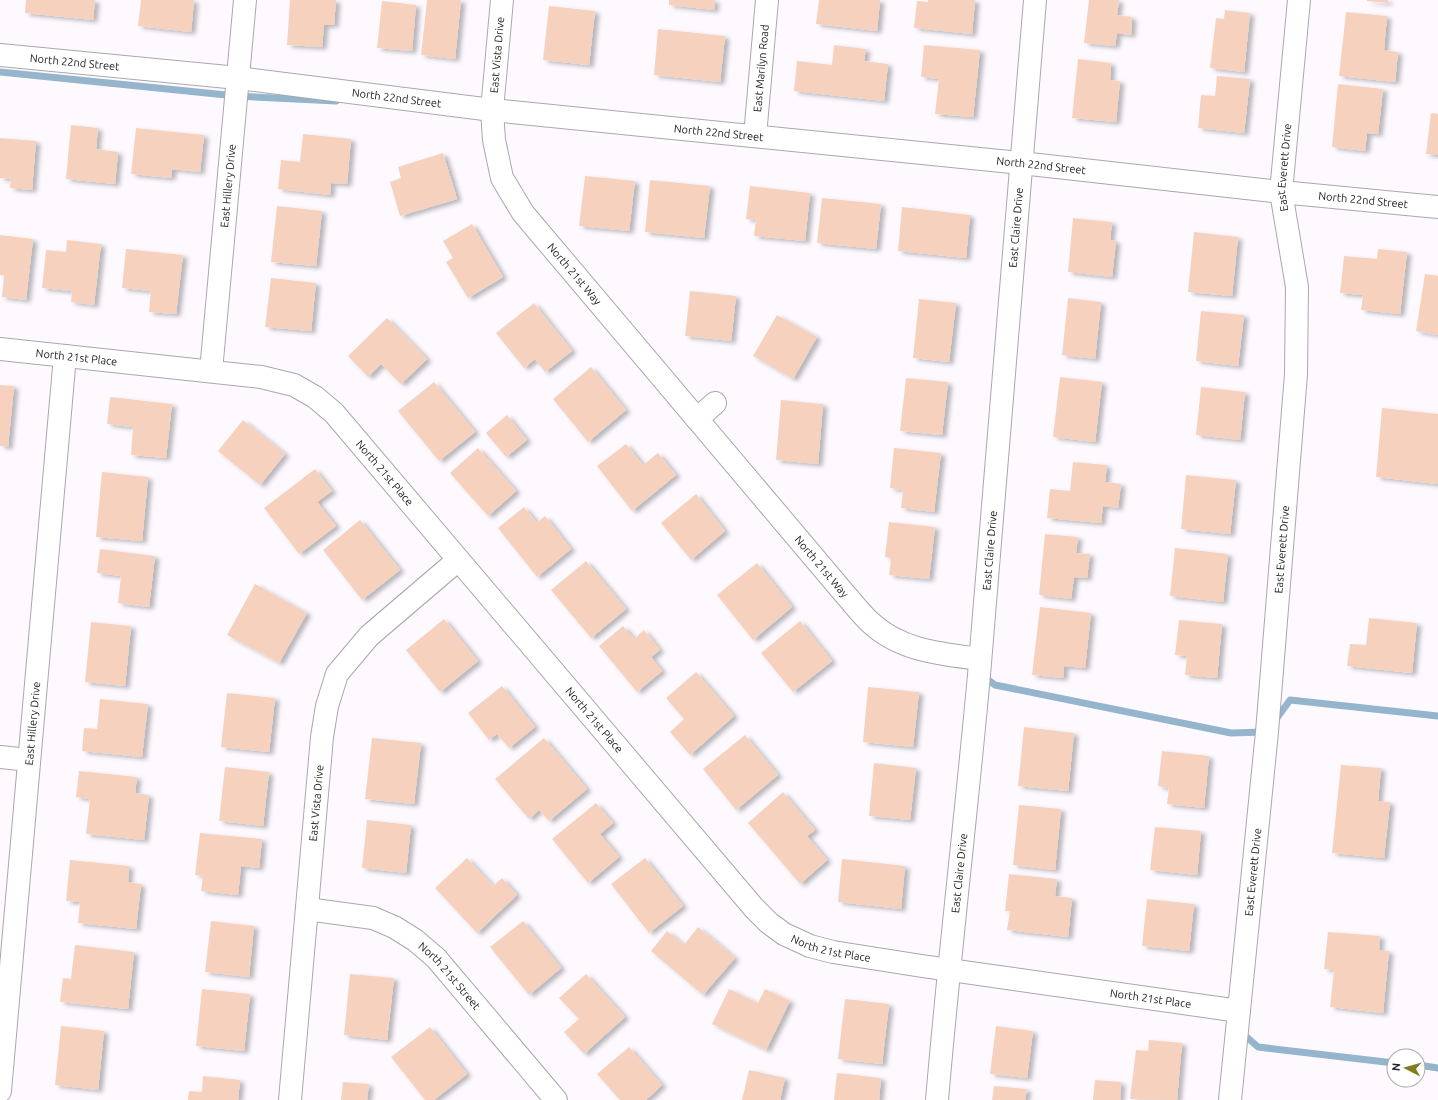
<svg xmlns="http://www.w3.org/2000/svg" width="1438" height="1100" viewBox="0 0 1438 1100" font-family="Ubuntu,sans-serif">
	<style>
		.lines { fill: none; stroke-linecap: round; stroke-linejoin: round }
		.stream { stroke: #94b5cc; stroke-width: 7 }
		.building { fill: #f6d2be; filter: url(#shadow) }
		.minor-casing { stroke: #aaa7ac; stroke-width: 24 }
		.minor { stroke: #fff; stroke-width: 22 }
		.labels { text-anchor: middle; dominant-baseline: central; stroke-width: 4; stroke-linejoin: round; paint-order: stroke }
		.street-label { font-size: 11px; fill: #242224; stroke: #fff }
	</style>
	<defs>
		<filter id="shadow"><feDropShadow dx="4.5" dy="2.5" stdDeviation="2" flood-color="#0004"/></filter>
	</defs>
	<rect width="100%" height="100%" fill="#fdf9ff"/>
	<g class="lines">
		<g class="stream">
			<path d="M0,72L236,96L336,101"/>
			<path d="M983,676L995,685L1231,733L1265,732"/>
			<path d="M1274,722L1290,700L1438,716"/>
			<path d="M1241,1032L1258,1047L1394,1063"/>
			<path d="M1418,1065L1438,1068"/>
		</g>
	</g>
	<g class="building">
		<path d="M26,0H95L93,20L25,13Z"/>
		<path d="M141,0H194L191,32L138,26Z"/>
		<path d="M290,0H336L334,25H324L322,47L287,45Z"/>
		<path d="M427,0H461L455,59L421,55Z"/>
		<path d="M669,0H715L714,10L669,5Z"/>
		<path d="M819,0H880L877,31L816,24Z"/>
		<path d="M928,0H975L972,34L914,28L917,1L928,2Z"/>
		<path d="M1089,0H1119L1117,15L1132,17L1131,35L1117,33L1115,46L1084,43Z"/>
		<path d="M1367,0H1388V3L1367,1Z"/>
		<path d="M382,1L416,5L412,51L377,48Z"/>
		<path d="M549,6L595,11L589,65L543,60Z"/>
		<path d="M1225,10L1250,13L1244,72L1210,68L1216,18L1224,19Z"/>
		<path d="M1346,12L1387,16L1384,50L1398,52L1395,82L1339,76Z"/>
		<path d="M658,29L725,36L720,82L654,75Z"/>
		<path d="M834,45L866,49L864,61L888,64L884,101L794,91L797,61L832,65Z"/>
		<path d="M924,45L980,50L973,117L935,114L939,79L921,77Z"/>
		<path d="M1078,59L1111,63L1110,80L1120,81L1116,122L1072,118Z"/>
		<path d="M1217,76L1250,79L1244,133L1198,128L1201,95L1215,96Z"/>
		<path d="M1338,84L1383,89L1378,134L1367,133L1365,151L1332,147Z"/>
		<path d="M1431,113L1438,114V155L1426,154Z"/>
		<path d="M71,125L98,128L96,149L118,152L115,184L66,179Z"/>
		<path d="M136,128L204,135L200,172L172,169L171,178L131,174Z"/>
		<path d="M303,134L351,139L347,184L331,183L330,195L278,189L281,160L300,162Z"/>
		<path d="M0,138L36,141L32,190L10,188L11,179L0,178Z"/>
		<path d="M443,153L457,199L400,216L390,182L401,178L398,167Z"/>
		<path d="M585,176L635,181L629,231L579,226Z"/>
		<path d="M650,180L710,186L704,238L645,232Z"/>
		<path d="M750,186L810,193L805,241L754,236L756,220L746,219Z"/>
		<path d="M822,198L881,204L876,249L817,243Z"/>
		<path d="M277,206L322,211L316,266L271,262Z"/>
		<path d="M902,207L970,215L966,258L898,251Z"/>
		<path d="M1073,218L1112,222L1110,240L1116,241L1112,277L1068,272Z"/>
		<path d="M472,224L503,277L468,298L446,262L453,258L443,241Z"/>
		<path d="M1194,232L1238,237L1232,296L1188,292Z"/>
		<path d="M0,235L33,239L26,300L2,297L4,275H0Z"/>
		<path d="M67,240L101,244L94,305L71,302L72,291L42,288L46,250L66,252Z"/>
		<path d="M126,249L183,255L176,314L149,312L151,291L122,288Z"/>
		<path d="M1378,249L1407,252L1400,314L1361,310L1363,295L1340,293L1344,256L1377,259Z"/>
		<path d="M1425,274L1438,276V335L1416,331Z"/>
		<path d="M271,278L316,283L311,331L265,327Z"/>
		<path d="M690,291L736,296L731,341L685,336Z"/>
		<path d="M1068,298L1101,302L1095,359L1062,355Z"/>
		<path d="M919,299L956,303L949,362L913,358Z"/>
		<path d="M534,303L572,351L545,372L535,359L524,368L496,333Z"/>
		<path d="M1201,311L1244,315L1238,366L1196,361Z"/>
		<path d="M777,315L817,337L793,379L753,356Z"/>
		<path d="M387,318L427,359L401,384L381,364L368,377L348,356Z"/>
		<path d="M591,367L626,410L588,442L553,399Z"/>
		<path d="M1060,377L1102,382L1095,442L1053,437Z"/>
		<path d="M906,378L948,382L942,435L900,431Z"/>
		<path d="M434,382L475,432L439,461L398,411Z"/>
		<path d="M0,385L14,386L8,447L0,446Z"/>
		<path d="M1201,387L1245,392L1240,440L1196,435Z"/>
		<path d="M110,397L172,404L166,458L131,455L133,427L107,424Z"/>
		<path d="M781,400L823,404L818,464L776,460Z"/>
		<path d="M1382,408L1438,414V484L1376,477Z"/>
		<path d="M507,415L527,440L506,457L486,433Z"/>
		<path d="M243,420L285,454L260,485L218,451Z"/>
		<path d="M626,444L643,465L658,453L676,475L632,511L597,466Z"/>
		<path d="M478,448L516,491L488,516L450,473Z"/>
		<path d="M894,448L941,453L934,512L901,508L903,490L890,488Z"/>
		<path d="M1073,462L1107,465L1105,482L1121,484L1118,508L1103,506L1101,523L1047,518L1050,489L1070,491Z"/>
		<path d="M315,469L332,491L317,502L336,526L299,554L264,508Z"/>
		<path d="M102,472L148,477L142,541L96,537Z"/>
		<path d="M1186,475L1236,480L1230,534L1181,529Z"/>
		<path d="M696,494L725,531L691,560L661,523Z"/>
		<path d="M524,507L537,523L545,516L571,549L537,577L498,528Z"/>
		<path d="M360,520L400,570L362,600L323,550Z"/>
		<path d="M889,522L935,527L929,579L889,575L891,558L885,557Z"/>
		<path d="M1045,534L1078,537L1076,553L1090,554L1087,578L1074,577L1071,599L1039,595Z"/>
		<path d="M1175,548L1228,554L1223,602L1170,596Z"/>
		<path d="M100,549L155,556L149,607L118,603L121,576L97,573Z"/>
		<path d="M586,561L626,609L591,638L551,590Z"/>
		<path d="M757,563L792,607L753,640L717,595Z"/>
		<path d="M255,584L307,613L279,663L227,635Z"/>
		<path d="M1040,607L1091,613L1085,668L1064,666L1063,678L1032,675Z"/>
		<path d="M1369,618L1417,623L1412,673L1347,666L1350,644L1366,645Z"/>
		<path d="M444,619L478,661L440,692L406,650Z"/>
		<path d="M1179,620L1222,624L1217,678L1185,675L1187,656L1175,655Z"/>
		<path d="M800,621L832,661L793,692L761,653Z"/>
		<path d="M91,622L131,626L125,686L85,682Z"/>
		<path d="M623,626L634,639L644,630L660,650L651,657L662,671L637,692L599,646Z"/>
		<path d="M696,672L734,716L690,755L670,732L684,719L666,698Z"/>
		<path d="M502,686L535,727L509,748L497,734L489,740L468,713Z"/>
		<path d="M868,687L919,692L913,747L863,742Z"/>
		<path d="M227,693L275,698L269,752L221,747Z"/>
		<path d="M100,699L148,704L142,757L82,751L84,728L97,729Z"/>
		<path d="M1024,727L1074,733L1068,791L1018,786Z"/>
		<path d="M745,735L778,775L736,810L703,769Z"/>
		<path d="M372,738L421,743L414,804L365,799Z"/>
		<path d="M544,738L587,789L549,821L539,810L529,819L495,779Z"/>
		<path d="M1162,751L1209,756L1204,808L1167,804L1169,788L1158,786Z"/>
		<path d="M874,763L916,768L910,820L869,816Z"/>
		<path d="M1341,765L1381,768L1378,801L1390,802L1384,858L1332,853Z"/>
		<path d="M225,767L269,772L263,826L219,821Z"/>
		<path d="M79,771L137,777L135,793L149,795L144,840L86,834L90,799L76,797Z"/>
		<path d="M783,792L815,830L807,836L827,860L800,884L748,823Z"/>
		<path d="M596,803L613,823L600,834L619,857L588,883L552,839Z"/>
		<path d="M1019,805L1061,809L1055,870L1013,865Z"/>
		<path d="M367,820L411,825L406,873L362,868Z"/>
		<path d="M1155,827L1201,831L1197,875L1150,870Z"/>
		<path d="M200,833L262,839L259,868L241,866L238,895L201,891L203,876L195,875Z"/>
		<path d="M467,858L493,886L502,878L517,895L477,933L435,888Z"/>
		<path d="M645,858L683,906L649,933L611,884Z"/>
		<path d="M842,859L905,866L901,909L838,902Z"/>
		<path d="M70,860L129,866L128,882L141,884L136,929L78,923L80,902L66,901Z"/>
		<path d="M1009,874L1057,879L1055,896L1072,898L1068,937L1007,930L1010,911H1005Z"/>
		<path d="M1147,899L1194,904L1189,951L1142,946Z"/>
		<path d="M211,921L254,926L249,977L205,972Z"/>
		<path d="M523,921L561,968L529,995L490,947Z"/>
		<path d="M698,927L735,958L703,995L651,951L667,931L684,945Z"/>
		<path d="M1328,932L1380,936L1379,950L1389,951L1383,1013L1330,1007L1334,970L1324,969Z"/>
		<path d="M75,945L134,952L128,1009L60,1002L63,978L71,979Z"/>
		<path d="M350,974L394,978L387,1040L344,1035Z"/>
		<path d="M586,974L625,1017L584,1054L564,1032L579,1019L559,998Z"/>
		<path d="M202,989L250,994L244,1051L196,1046Z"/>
		<path d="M729,989L758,1003L765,989L790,1001L766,1050L712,1024Z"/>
		<path d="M845,999L889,1004L882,1064L838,1059Z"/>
		<path d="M61,1026L104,1031L98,1090L55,1085Z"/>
		<path d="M996,1026L1033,1031L1027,1078L990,1074Z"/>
		<path d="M430,1027L467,1074L434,1100H425L391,1057Z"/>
		<path d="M1149,1040L1182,1043L1177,1100L1130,1099L1136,1050L1148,1051Z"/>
		<path d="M629,1047L662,1085L646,1100H620L597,1074Z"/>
		<path d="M749,1070L785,1078L780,1100H742Z"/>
		<path d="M837,1073L881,1078L879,1100H834Z"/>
		<path d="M203,1076L240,1080L238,1100H188L189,1091L202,1092Z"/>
		<path d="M1095,1080L1121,1082L1120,1100H1093Z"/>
		<path d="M343,1082L369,1084L367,1100H341Z"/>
		<path d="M994,1086L1027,1089L1025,1100H992Z"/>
	</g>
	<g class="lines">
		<defs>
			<g id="minor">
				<path id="s1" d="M502,0L492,110L494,140L502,178L523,213L844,593C853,603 861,614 871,623C901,651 942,654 980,659"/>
				<path id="s2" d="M0,55L238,78L492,110L1021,163L1281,192L1438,207"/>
				<path id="s3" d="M755,136L767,0"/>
				<path id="s4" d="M0,349L261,377L294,385L315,397L334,413L754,908L769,923L784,934L810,946L833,952L922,966L1239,1011"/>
				<path id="s5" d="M211,371L245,0"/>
				<path d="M697,419L715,403"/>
				<path d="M0,757L29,760"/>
				<path id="s6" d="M307,909L373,918L394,927L415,940L436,958L556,1100"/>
				<path id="s7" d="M0,1091L65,356"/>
				<path id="s8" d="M290,1100L322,737L327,706L337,674L369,636L458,560"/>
				<path id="s9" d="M937,1100C949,958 966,817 979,675C999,450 1015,225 1035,0"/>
				<path id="s10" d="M1230,1100L1267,732L1296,374L1297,287L1281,192L1299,0"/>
			</g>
		</defs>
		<use href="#minor" class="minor-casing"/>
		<use href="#minor" class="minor"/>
	</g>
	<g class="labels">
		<g class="street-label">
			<text transform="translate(497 55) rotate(-85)">East Vista Drive</text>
			<text stroke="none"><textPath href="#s2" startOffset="75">North 22nd Street</textPath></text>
			<text stroke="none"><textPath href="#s3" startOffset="68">East Marilyn Road</textPath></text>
			<text stroke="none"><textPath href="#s2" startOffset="399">North 22nd Street</textPath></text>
			<text stroke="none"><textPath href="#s2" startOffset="723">North 22nd Street</textPath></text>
			<text stroke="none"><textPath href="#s2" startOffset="1047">North 22nd Street</textPath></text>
			<text stroke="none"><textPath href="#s10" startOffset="937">East Everett Drive</textPath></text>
			<text stroke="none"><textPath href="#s5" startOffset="186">East Hillery Drive</textPath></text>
			<text stroke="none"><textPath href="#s2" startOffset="1371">North 22nd Street</textPath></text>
			<text stroke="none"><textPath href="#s9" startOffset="876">East Claire Drive</textPath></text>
			<text stroke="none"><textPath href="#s1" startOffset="300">North 21st Way</textPath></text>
			<text stroke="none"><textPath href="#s4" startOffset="77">North 21st Place</textPath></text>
			<text stroke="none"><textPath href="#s4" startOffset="424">North 21st Place</textPath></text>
			<text stroke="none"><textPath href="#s9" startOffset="552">East Claire Drive</textPath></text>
			<text stroke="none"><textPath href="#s10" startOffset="553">East Everett Drive</textPath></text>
			<text stroke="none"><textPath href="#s1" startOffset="683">North 21st Way</textPath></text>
			<text stroke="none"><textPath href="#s4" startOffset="748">North 21st Place</textPath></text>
			<text stroke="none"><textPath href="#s7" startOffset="369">East Hillery Drive</textPath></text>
			<text stroke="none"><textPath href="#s8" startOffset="298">East Vista Drive</textPath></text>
			<text stroke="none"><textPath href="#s9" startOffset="228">East Claire Drive</textPath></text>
			<text stroke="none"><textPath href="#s10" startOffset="229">East Everett Drive</textPath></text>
			<text stroke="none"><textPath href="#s4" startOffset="1084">North 21st Place</textPath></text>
			<text stroke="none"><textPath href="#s6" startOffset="164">North 21st Street</textPath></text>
			<text stroke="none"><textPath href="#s4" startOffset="1408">North 21st Place</textPath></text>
		</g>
	</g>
	<g transform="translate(1406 1068) rotate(276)"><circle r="19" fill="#ffffff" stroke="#a7a7a7"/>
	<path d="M0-3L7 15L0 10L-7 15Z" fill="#817c22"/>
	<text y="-6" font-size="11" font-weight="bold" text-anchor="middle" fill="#242224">N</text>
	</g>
</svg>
